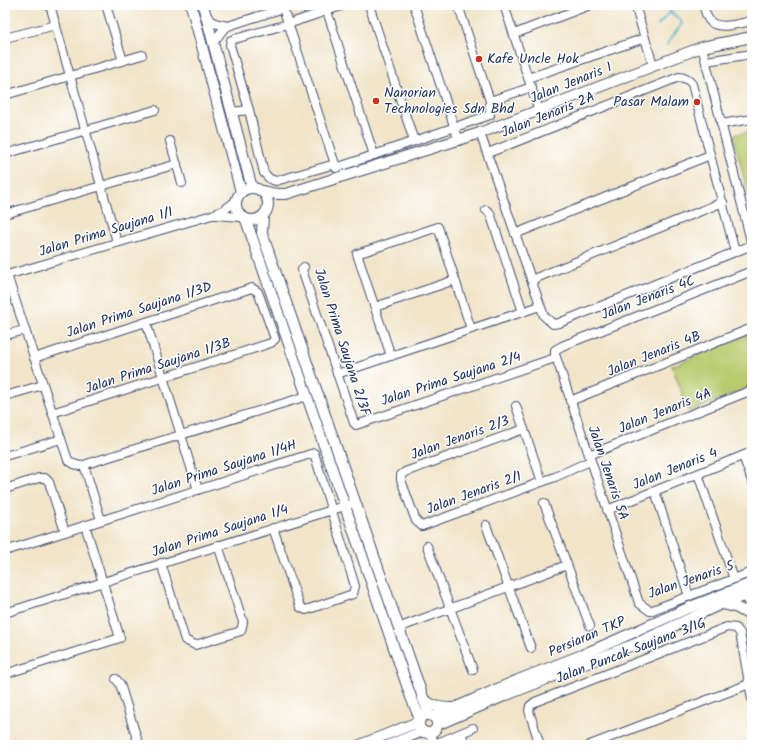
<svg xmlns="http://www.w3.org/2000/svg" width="757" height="750" viewBox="0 0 757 750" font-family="Kalam,sans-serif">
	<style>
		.green { fill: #b9cb6e; stroke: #6a7d66 }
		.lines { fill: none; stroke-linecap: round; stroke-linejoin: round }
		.stream { stroke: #4db2cc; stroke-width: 2 }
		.minor-casing { stroke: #3b4a6e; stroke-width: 10 }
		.tertiary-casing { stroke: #3b4a6e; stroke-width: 12 }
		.minor { stroke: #fff; stroke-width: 8 }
		.tertiary { stroke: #fff; stroke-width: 10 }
		.poi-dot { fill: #c8321e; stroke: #fff; stroke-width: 1.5 }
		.labels { text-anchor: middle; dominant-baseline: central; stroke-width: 3; stroke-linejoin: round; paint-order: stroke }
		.poi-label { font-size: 14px; fill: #1b2f5e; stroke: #fff; text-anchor: start }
		.street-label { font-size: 14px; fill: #1b2f5e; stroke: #fff }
	</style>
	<rect width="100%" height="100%" fill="#fff"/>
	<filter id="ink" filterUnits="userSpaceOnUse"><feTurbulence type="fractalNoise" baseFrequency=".025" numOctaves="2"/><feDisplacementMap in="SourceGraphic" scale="8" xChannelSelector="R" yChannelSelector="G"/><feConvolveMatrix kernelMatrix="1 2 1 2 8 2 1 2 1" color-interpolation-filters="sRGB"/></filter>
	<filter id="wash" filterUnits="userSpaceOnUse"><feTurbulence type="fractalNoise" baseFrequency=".012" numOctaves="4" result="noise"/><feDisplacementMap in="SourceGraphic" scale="16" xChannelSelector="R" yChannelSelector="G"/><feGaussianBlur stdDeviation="0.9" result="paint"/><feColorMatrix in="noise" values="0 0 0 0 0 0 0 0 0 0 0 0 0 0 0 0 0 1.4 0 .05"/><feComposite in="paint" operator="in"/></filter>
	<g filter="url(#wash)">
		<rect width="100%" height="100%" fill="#f1e4c8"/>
		<g class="green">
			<path d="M752,131V211L733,135Z"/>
			<path d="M752,333V386L689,412L672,366Z"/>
		</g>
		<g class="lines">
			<g class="stream">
				<path d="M658,25L672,10L674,5"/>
				<path d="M667,45C670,37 677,32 682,24L680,19L670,12"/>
			</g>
		</g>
	</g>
	<g filter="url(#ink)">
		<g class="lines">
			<defs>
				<g id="minor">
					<path d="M50,5L117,242"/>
					<path d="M106,5L123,61"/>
					<path d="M325,5L374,155"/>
					<path d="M369,5L414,141"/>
					<path d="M414,5L459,141"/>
					<path d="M504,5L539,111"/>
					<path d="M635,5L653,65"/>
					<path d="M703,5C705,10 706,16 709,20C717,31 740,23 752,21"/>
					<path d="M283,8L336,167"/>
					<path d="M206,15L214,23L228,26"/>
					<path d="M514,34L590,5"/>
					<path d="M5,38L56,25"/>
					<path d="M213,43L222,31L228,26L293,5"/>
					<path d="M702,47L752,245"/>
					<path d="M706,61L752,54"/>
					<path d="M528,78L645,38"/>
					<path d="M5,95L142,55"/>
					<path d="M490,101L532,87"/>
					<path d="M231,112L249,110"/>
					<path d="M721,124L752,119"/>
					<path d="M480,133L544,316L553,324L559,323L752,245"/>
					<path d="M170,141L182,183"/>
					<path d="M488,153L679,77C685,78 688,79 692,84L735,252"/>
					<path d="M5,154L155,110"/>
					<path d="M335,164L276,181L270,179L264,173L249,110L230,45L231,40L288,24L344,5"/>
					<path d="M336,168L490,115V101L458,5"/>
					<path d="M236,201L224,210L212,215L7,275L68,460L74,464L80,466L307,396"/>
					<path d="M486,210L490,213L523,312"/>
					<path d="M5,214L177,164"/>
					<path d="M215,215L241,217"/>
					<path d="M515,234L710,155"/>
					<path d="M304,267L302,270L354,423L356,425L555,358"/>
					<path d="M752,271L562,346L555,350V354L639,603L650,611L752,572"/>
					<path d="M531,280L723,202"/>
					<path d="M375,307L455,280"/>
					<path d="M146,322L198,490"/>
					<path d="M5,335L25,330"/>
					<path d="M391,356L357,254L438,227L471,329"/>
					<path d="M34,358L252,288L258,292L275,339L271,343L52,413"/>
					<path d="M337,374L540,306"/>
					<path d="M5,396L43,385"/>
					<path d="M570,401L747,330"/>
					<path d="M516,406L542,482"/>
					<path d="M524,429L405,472L401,475V480L416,521L422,526L555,477L590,461"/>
					<path d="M589,455L752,390"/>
					<path d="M5,456L61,439"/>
					<path d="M743,456L752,481"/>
					<path d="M84,465L101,520"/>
					<path d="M698,474L734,579"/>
					<path d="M5,489L39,478H45L49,482L65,532"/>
					<path d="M655,491L689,596"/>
					<path d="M544,503L590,626"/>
					<path d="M607,510L752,452"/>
					<path d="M486,525L531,648"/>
					<path d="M427,546L473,670"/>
					<path d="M5,551L314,453L355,586L353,594L306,610L300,607L273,528"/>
					<path d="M161,563L185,640L195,645L241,631L243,622L218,545"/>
					<path d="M5,613L351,504"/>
					<path d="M398,628L567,565"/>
					<path d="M5,674L120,638L85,525"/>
					<path d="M116,679L120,684L139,745"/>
					<path d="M430,733L435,744L473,728"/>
					<path d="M461,733L466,745"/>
					<path d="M540,745L529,711L530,706L535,702L727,627L736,628L740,633L752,699"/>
					<path d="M590,745L749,684"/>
					<path d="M749,745L752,744"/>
				</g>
				<g id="tertiary">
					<path d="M191,5L241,192"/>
					<path d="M203,5L252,188"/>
					<circle cx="252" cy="204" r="16"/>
					<path d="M261,191L277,194H286L480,133L702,47L752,37"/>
					<path d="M263,216L262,233L429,715"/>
					<path d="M246,220L411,697L420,719"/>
					<path d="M748,588V594L752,621"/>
					<path d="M722,604C734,606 743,609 752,618"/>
					<path d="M423,699C432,706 439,708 451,708"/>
					<circle cx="428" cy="724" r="9"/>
					<path d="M434,717L518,680L582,655L639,630L688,608L752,583"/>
					<path d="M437,725L504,696L635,644L721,604L752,593"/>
					<path d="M360,745L418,722"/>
					<path d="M389,745L423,731"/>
				</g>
			</defs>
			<use href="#minor" class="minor-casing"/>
			<use href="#tertiary" class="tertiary-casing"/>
			<use href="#minor" class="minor"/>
			<use href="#tertiary" class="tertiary"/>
		</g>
	</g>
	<g class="poi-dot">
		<circle cx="479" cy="59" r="4"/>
		<circle cx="376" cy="101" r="4"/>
		<circle cx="697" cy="102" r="4"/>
	</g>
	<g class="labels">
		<g class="poi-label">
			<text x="487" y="59">Kafe Uncle Hok</text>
			<text x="384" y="93">Nanorian<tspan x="384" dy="16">Technologies Sdn Bhd</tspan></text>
			<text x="689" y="102" text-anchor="end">Pasar Malam</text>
		</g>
		<g class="street-label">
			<text transform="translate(571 83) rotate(-22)">Jalan Jenaris 1</text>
			<text transform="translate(548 115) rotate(-22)">Jalan Jenaris 2A</text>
			<text transform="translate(106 232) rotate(-17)">Jalan Prima Saujana 1/1</text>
			<text transform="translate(648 298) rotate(-21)">Jalan Jenaris 4C</text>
			<text transform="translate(139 310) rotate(-18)">Jalan Prima Saujana 1/3D</text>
			<text transform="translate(342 342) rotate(72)">Jalan Prima Saujana 2/3F</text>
			<text transform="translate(654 354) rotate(-22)">Jalan Jenaris 4B</text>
			<text transform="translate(158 366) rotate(-18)">Jalan Prima Saujana 1/3B</text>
			<text transform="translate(451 379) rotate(-18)">Jalan Prima Saujana 2/4</text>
			<text transform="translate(665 411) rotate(-22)">Jalan Jenaris 4A</text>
			<text transform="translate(460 438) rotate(-20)">Jalan Jenaris 2/3</text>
			<text transform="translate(224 468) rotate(-18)">Jalan Prima Saujana 1/4H</text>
			<text transform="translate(675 469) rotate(-22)">Jalan Jenaris 4</text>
			<text transform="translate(608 473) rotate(71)">Jalan Jenaris 5A</text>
			<text transform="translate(474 493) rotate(-20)">Jalan Jenaris 2/1</text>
			<text transform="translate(220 531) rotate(-18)">Jalan Prima Saujana 1/4</text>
			<text transform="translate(691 580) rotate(-19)">Jalan Jenaris 5</text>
			<text transform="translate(587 637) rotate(-23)">Persiaran TKP</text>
			<text transform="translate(631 651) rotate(-21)">Jalan Puncak Saujana 3/1G</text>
		</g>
	</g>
	<rect width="757" height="750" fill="none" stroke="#fff" stroke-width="20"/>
</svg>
